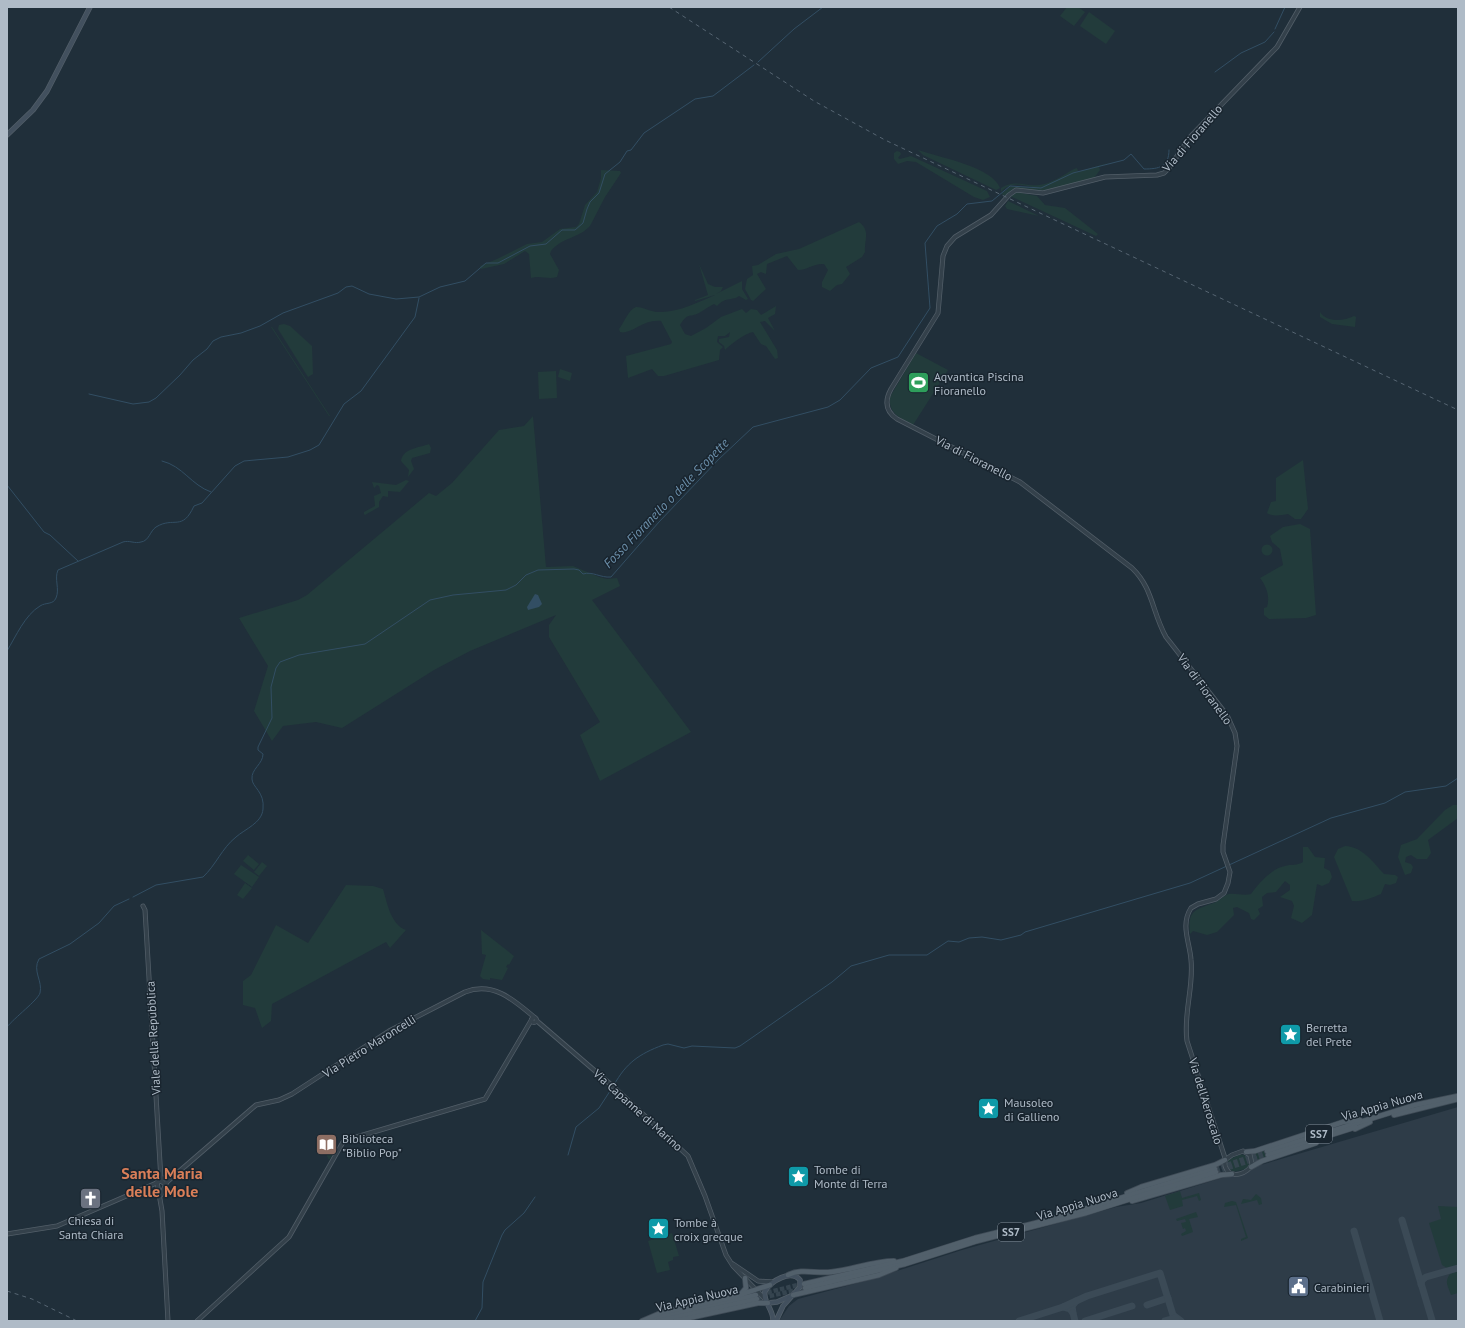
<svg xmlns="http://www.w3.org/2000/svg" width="1465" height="1328" viewBox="0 0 1465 1328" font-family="'PT Sans',sans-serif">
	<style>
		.airport { fill: #2e3c48 }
		.green { fill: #223b3b }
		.water { fill: #324e63 }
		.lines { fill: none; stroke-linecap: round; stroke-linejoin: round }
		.stream { stroke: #324e63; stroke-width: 1 }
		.taxiway { stroke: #3b4a56; stroke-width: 7 }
		.primary-tunnel { stroke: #35444f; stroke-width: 4.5; stroke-dasharray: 4.5 2; stroke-linecap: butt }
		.tertiary-casing { stroke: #525e68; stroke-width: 5 }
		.secondary-casing { stroke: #525e68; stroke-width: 5.5 }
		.primary-casing { stroke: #404c57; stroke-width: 6 }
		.tertiary { stroke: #34414b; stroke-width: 3.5 }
		.secondary { stroke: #42505e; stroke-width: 4 }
		.primary { stroke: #52606b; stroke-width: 4.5 }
		.rail { stroke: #566572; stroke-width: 1; stroke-dasharray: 4 4; stroke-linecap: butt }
		.labels { text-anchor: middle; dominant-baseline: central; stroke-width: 3; stroke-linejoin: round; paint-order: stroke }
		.shield { fill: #19252f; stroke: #828e99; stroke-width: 1 }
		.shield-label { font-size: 11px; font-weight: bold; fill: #afbbc7 }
		.street-label { font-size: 12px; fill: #afbbc7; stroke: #19252f }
		.poi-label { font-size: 12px; fill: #afbbc7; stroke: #19252f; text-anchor: start }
		.water-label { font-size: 13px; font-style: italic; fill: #6d91ac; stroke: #19252f }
		.district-label { font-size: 16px; font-weight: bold; fill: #d97e58; stroke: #19252f }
	</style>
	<rect width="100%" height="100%" fill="#202f3a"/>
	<path class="airport" d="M1458,1107V1321H779L789,1306L798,1299L869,1280L962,1250L1116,1207L1141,1203L1225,1177L1241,1175L1254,1167Z"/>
	<g class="green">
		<path d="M1067,7H1078L1085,12L1074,26L1060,16Z"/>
		<path d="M1089,12L1115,31L1106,44L1080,26Z"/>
		<path d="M918,150C938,157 993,167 1000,188L996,190L923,155Z"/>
		<path d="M897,151L900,152L901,154L898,158L900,159L911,156L987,191L990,197L983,200L974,197L916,162L907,161L898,164L894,159V153Z"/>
		<path d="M1108,163L1099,167L1100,170L1094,178L1069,185L1036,192L1020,189L1006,196L1001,194L1011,186L1036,188C1023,185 1011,181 1001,192V188C1017,179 1023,187 1039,185C1051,184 1063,175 1074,169L1077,168L1078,171L1074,173Z"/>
		<path d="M601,170L620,171L621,173L605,197L590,226C579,238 561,238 551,251L550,254L559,270L557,277C548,280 540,275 531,278L529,254L525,251L504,264L481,269L480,266L497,259L527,244L542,242L560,229L576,227L579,224L585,205L597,192L601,178Z"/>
		<path d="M1016,192L1037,196L1045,205L1065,208L1098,234L1096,236L1010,196Z"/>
		<path d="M1008,201L1039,216L1007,209L1005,206Z"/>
		<path d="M859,222C871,231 864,240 865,252L862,257L846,267L850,274L842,284L837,285L830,291L822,287V282L828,270L824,264C814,263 807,270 798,270L787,256L767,264L766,274L761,272L757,274L766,289L753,301L751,300L745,289L747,279L753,275L752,266L758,265L776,254L799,249Z"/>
		<path d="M699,264L708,284L715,287H723L721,291L716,294L742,281V289L748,299L746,300L739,296C733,301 726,296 717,306L714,304C708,307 704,310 699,313C689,318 688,312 680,325L685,334L691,336L706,328L721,317L742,309L746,313L751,309L757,310L761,315L776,306L775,314L768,318L775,331L765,321L760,322L777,350L778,358L775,359L766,346L761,344L753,332C744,334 731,344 725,350L724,346L719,342V339L729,337L730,332L725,336H718L717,342L723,347L720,350L719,360L664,376H658L652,369L628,378L626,356L671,344L672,342L661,321C642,319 632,335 620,332L619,329C624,323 628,310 636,307C640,306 651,312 659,312C677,313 699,302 715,295L695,301V300L708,295Z"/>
		<path d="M1320,312C1327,323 1344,321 1354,316L1356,317L1355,327L1332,324L1320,317Z"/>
		<path d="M284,324L290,326L312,346L313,374L308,377L278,329L279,325Z"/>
		<path d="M271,327H272L330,416H329Z"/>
		<path d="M916,353L948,370L913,425C900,418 888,413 890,397Z"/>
		<path d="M560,369L572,373L570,381L558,377Z"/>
		<path d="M556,371L557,398L539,399L538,372Z"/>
		<path d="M533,416L546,567L573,566L599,577L607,579L617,578L620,586L592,600L691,732L600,781L580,735L600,722L549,637V625L556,615L470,651L434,670L342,728L316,722L283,726L272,741L254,711L268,666L239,618L298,600L307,595L429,493L436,496L452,483L499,430L524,426Z"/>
		<path d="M429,444L431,448L430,453L412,458L411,461L414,469L408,477L409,470L401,461C403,448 419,448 429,444Z"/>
		<path d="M1303,460L1308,509L1301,519H1295L1288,514C1282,515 1272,517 1267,513L1271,502L1276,501V478Z"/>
		<path d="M406,480L409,481L400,492L388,491V497L383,496L379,502V507L365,515L364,514V512L375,506L374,496L381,493L379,486L377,485L374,488L372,482L396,485Z"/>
		<path d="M1300,524L1310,529L1316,615L1306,618L1269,619L1264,615V608L1267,607C1270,597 1267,587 1260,578L1283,565L1280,549L1272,542L1270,536L1283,527Z"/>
		<circle cx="1267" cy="550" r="5.5"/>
		<path d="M1453,805H1458V818L1428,840L1431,853L1427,859H1417L1411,855L1406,857L1405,862L1411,864L1413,867L1411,873L1405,875L1398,857L1401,845L1417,839L1445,810Z"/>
		<path d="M1345,846C1363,847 1373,862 1384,874L1395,875L1398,877L1396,883L1390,885L1385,884L1381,894C1371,898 1363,902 1352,901L1334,857L1338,849Z"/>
		<path d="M1303,847H1308L1315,857L1325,858L1324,868L1330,871L1332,877L1329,883L1322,886L1317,884L1312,915L1302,923L1291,918L1294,906L1292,901L1280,897L1290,890V885L1285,881L1276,892L1267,893L1262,897L1263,906L1258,909L1260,914L1254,920L1251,919L1249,913L1237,907L1233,908L1234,915L1217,932L1207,935L1193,931L1190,934C1187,908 1197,910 1216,902C1220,900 1224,895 1229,894C1236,893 1243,896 1251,894C1258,884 1272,868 1285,866C1291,864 1297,866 1303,862Z"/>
		<path d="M248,855L259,864L254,870L243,861Z"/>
		<path d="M262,862L267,866L259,876L254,872Z"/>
		<path d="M241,865L259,877L252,887L234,874Z"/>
		<path d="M245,883L252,888L243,899L237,895Z"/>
		<path d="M346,885L373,886L383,889C387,903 391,925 406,930L390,948L386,942L272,1004L271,1021L262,1028L255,1008L243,1005V981L251,975L276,925L308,943Z"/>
		<path d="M481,930L514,956L509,965L508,964L506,967L508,968L502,980L490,978V980L483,979L480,976L486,955L482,954Z"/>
		<path d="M327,1143L328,1145L335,1144L338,1147L329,1160L326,1154L325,1155L317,1146Z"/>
		<path d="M1267,1149L1269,1157L1255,1162L1252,1154Z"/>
		<path d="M1241,1154L1249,1157L1250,1166L1246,1169L1233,1172L1228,1167V1160Z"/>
		<path d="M1180,1191L1182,1198L1199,1193L1201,1200L1199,1201L1197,1196L1182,1200L1183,1206L1170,1210L1165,1196Z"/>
		<path d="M1256,1194L1261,1198L1262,1204L1259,1205L1257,1200L1241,1204L1243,1199L1251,1200Z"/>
		<path d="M1232,1201L1236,1202L1248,1238L1241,1241V1239L1246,1237L1236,1205L1224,1207L1225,1203Z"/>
		<path d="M1438,1206L1458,1207V1265L1447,1268L1442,1265L1429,1223L1441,1219Z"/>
		<path d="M1196,1212L1198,1217L1189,1219L1193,1232L1182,1236L1181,1234L1186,1231L1185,1228L1183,1229L1181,1223L1186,1222L1185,1219L1177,1221L1176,1219Z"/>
		<path d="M672,1233L679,1256L673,1257V1260L668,1262L670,1270L657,1273L648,1241Z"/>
		<path d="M1458,1271V1293L1451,1295C1448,1286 1444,1282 1450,1274Z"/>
	</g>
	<path class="water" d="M535,594L538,595L542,604L539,607L528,610L527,607Z"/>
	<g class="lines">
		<g class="stream">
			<path d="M1275,29L1285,7"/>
			<path d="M758,62L794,29L823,7"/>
			<path d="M1215,72L1241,53L1265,42L1274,32"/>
			<path d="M89,394L133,404L149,402L156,398L180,375L193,360L207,349L213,341L221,337L241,333L260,326L283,313L338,293L346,287L352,286L369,294L396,299L419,297L440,287L465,281L486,263H498L530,246L546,244L562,230H575L583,223L587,209L590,202L599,193L605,174L620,162L627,151L631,150L644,133L695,99L713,96L754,65"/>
			<path d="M162,461C183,466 191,485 211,492"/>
			<path d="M7,485L44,532L50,535L78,561"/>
			<path d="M7,651C16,636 25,615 40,606C46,602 53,605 56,598C60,589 54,579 58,570L123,542C129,540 135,544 141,542C149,541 150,531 156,527C174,516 182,532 194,506L202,503L235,466L244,461L288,457L310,450L319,445L344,404L361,391L415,317L419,298"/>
			<path d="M133,897L156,885L203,877C216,865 222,848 236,837C245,829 262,823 263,809C265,792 252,787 252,779C251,769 263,764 263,754L258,750V747L272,718L271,687L276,668L280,662L299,655L365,644L430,600L453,595L506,590L516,585L526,575L538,570L574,569L579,570L583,574C593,571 600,578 611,577L659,522L719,459L753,427L828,407L840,400L871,368L898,357L930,308L925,243L937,226L957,214L967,204L992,201L1010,186L1041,188L1073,173L1124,160L1131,154L1144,169C1159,169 1169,167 1169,150"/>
			<path d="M7,1027C14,1018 38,1000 40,993C43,981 32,971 39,959L70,944L99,923L114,906L129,899"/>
			<path d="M614,1085C626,1063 639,1054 663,1045L668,1044L684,1048L692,1046L735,1048L740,1046L832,982L851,966L889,955H927L948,941L959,942L969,938L982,937L1001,940L1021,935L1025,932L1190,883L1331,818L1385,803L1405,792L1446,786L1458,778"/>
			<path d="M568,1155L576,1127L599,1108L612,1088"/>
			<path d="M475,1321L482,1308L483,1282L502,1235L505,1230L524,1213L535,1197"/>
		</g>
		<g class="taxiway">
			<path d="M1402,1220L1432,1320"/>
			<path d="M1354,1231L1380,1321"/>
			<path d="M1421,1284L1422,1280L1426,1277L1458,1268"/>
			<path d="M1147,1305L1168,1298"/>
			<path d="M1063,1307L1070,1309L1073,1313L1072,1306L1076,1301"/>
			<path d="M1073,1313L1075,1321"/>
			<path d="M1019,1321L1063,1307L1087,1296L1160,1273L1173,1315L1181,1321"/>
			<path d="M1085,1321L1132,1306"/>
			<path d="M1165,1321L1176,1318"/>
		</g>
		<g class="primary-tunnel">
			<path d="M1215,1169L1267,1151"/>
			<path d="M1216,1172L1268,1155"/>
			<path d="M761,1294L802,1284"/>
			<path d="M757,1299L805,1288"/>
		</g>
		<defs>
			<g id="tertiary">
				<path d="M143,906L145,910L161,1180"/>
				<circle cx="534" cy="1020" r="2.5"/>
				<path d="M537,1021L616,1089L688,1156L705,1196L726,1255L733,1266L765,1299"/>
				<path d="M1225,1160L1232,1155L1243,1151L1250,1155L1252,1164C1249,1173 1231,1180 1226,1168C1224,1165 1225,1161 1225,1158L1187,1041C1183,1014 1194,987 1191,960C1190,943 1180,925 1191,908L1198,904L1216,899L1224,893L1228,883L1230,872L1223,852V845L1237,746L1235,733L1227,715L1166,637C1152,612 1153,588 1132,568L1020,482L897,419C885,411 885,400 891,389L938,313L943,256L947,246L955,237L991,215L1009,195L1016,190L1043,193L1105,177L1157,175L1164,173L1169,168L1190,137L1277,47L1300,7"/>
				<path d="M168,1181L256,1105L279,1100L292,1094L389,1031L465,992C493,981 514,1000 534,1017"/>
				<path d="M157,1182L162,1211L168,1321"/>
				<path d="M161,1195L166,1184"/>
				<path d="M7,1234L57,1226L161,1181L163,1178H166L168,1181L165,1184L161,1181"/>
				<path d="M733,1264L758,1281L773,1282"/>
				<path d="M197,1321L289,1237L343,1142L353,1138L485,1099L532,1019"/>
			</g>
			<g id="secondary">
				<path d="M7,135L33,110L47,91L90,7"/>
				<path d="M768,1303L777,1302L793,1295"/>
				<path d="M773,1321C774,1310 762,1301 765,1291C771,1281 791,1269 800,1280V1287L783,1306L776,1321"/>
			</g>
			<g id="primary">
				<path d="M1394,1115L1458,1099"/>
				<path d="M1355,1129L1370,1122"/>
				<path d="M1267,1151L1415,1105L1458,1096"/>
				<path d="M1246,1152L1255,1151L1343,1122L1360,1120"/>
				<path d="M1268,1155L1356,1127"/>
				<path d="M1251,1167L1262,1161L1316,1143"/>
				<path d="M1127,1193L1141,1187L1215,1165L1225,1160"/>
				<path d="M1132,1201L1221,1175L1232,1174"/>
				<path d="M788,1275C802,1268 816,1274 831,1272C852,1270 873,1261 894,1261"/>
				<path d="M804,1284L903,1261L975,1238L1052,1219L1215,1169"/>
				<path d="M805,1288L905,1264L977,1241L1086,1213L1216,1172"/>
				<path d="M741,1294L746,1288L745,1278"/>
				<path d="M793,1295L879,1275L896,1268"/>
				<path d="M650,1319L756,1295"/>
				<path d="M642,1321L663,1312L730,1298L770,1285"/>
				<path d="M658,1321L757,1299"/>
				<path d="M675,1321L758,1303H768"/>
			</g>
		</defs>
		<use href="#tertiary" class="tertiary-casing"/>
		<use href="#secondary" class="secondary-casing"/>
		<use href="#primary" class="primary-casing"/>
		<use href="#tertiary" class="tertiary"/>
		<use href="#secondary" class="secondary"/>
		<use href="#primary" class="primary"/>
		<g class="rail">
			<path d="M669,7L814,101L885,140L1458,410"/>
			<path d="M7,1291L32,1299L77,1321"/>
		</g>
	</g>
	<defs>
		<symbol id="stadium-square" viewBox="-11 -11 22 22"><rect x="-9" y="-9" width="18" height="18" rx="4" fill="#2e9e5b" stroke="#19252f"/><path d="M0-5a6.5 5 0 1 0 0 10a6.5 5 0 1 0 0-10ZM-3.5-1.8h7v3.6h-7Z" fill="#fff"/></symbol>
		<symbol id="sight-square" viewBox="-11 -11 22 22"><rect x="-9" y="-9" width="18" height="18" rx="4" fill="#0f9aa8" stroke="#19252f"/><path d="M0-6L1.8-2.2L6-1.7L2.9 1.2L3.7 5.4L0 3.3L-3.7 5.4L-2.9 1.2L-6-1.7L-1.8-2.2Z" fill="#fff"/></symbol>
		<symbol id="library-square" viewBox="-11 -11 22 22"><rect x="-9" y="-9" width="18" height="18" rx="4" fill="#8d6e63" stroke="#19252f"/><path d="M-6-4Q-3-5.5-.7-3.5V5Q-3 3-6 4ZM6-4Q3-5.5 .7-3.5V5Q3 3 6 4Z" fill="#fff"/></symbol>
		<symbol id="church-square" viewBox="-11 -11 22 22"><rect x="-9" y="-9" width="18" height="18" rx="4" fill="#6b7280" stroke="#19252f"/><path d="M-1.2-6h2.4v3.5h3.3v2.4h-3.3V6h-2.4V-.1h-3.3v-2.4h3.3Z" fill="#fff"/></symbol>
		<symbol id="civic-square" viewBox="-11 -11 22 22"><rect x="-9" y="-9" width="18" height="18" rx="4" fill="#5c6f8a" stroke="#19252f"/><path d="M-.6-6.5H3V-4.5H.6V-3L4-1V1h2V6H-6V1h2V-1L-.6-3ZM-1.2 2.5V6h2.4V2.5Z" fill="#fff"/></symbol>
	</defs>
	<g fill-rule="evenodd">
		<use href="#stadium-square" x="906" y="370" width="25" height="25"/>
		<use href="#sight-square" x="1278" y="1022" width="25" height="25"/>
		<use href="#sight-square" x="976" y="1096" width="25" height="25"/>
		<use href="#library-square" x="314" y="1132" width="25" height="25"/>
		<use href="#sight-square" x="786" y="1164" width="25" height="25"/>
		<use href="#church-square" x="78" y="1186" width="25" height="25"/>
		<use href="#sight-square" x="646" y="1216" width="25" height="25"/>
		<use href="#civic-square" x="1286" y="1274" width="25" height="25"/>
	</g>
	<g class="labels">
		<g class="shield">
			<rect x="1306" y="1125" width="26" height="18" rx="3"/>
			<rect x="998" y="1223" width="26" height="18" rx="3"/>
		</g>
		<g class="shield-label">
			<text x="1319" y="1134">SS7</text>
			<text x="1011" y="1232">SS7</text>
		</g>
		<g class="street-label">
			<text transform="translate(1192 138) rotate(-49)">Via di Fioranello</text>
			<text transform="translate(974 458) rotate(27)">Via di Fioranello</text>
			<text transform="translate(1205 689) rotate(54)">Via di Fioranello</text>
			<text transform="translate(153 1038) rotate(-93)">Viale della Repubblica</text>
			<text transform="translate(369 1046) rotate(-32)">Via Pietro Maroncelli</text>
			<text transform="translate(1206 1101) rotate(73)">Via dell'Aeroscalo</text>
			<text transform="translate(1382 1105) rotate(-16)">Via Appia Nuova</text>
			<text transform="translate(638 1110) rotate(42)">Via Capanne di Marino</text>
			<text transform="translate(1077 1204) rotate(-17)">Via Appia Nuova</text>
			<text transform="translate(697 1298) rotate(-13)">Via Appia Nuova</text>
		</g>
		<g class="poi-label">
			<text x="934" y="376">Aqvantica Piscina<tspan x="934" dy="14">Fioranello</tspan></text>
			<text x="1306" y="1027">Berretta<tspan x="1306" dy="14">del Prete</tspan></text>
			<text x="1004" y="1102">Mausoleo<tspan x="1004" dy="14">di Gallieno</tspan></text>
			<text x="342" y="1138">Biblioteca<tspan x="342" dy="14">"Biblio Pop"</tspan></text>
			<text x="814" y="1169">Tombe di<tspan x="814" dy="14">Monte di Terra</tspan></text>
			<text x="91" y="1220" text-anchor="middle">Chiesa di<tspan x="91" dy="14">Santa Chiara</tspan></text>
			<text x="674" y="1222">Tombe à<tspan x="674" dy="14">croix grecque</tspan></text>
			<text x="1314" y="1287">Carabinieri</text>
		</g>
		<g class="water-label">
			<text transform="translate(666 503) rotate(-46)">Fosso Fioranello o delle Scopette</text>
		</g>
		<g class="district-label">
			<text x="162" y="1173">Santa Maria<tspan x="162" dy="18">delle Mole</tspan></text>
		</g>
	</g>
	<rect width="1465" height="1328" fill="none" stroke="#afbbc7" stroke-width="16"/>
</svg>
